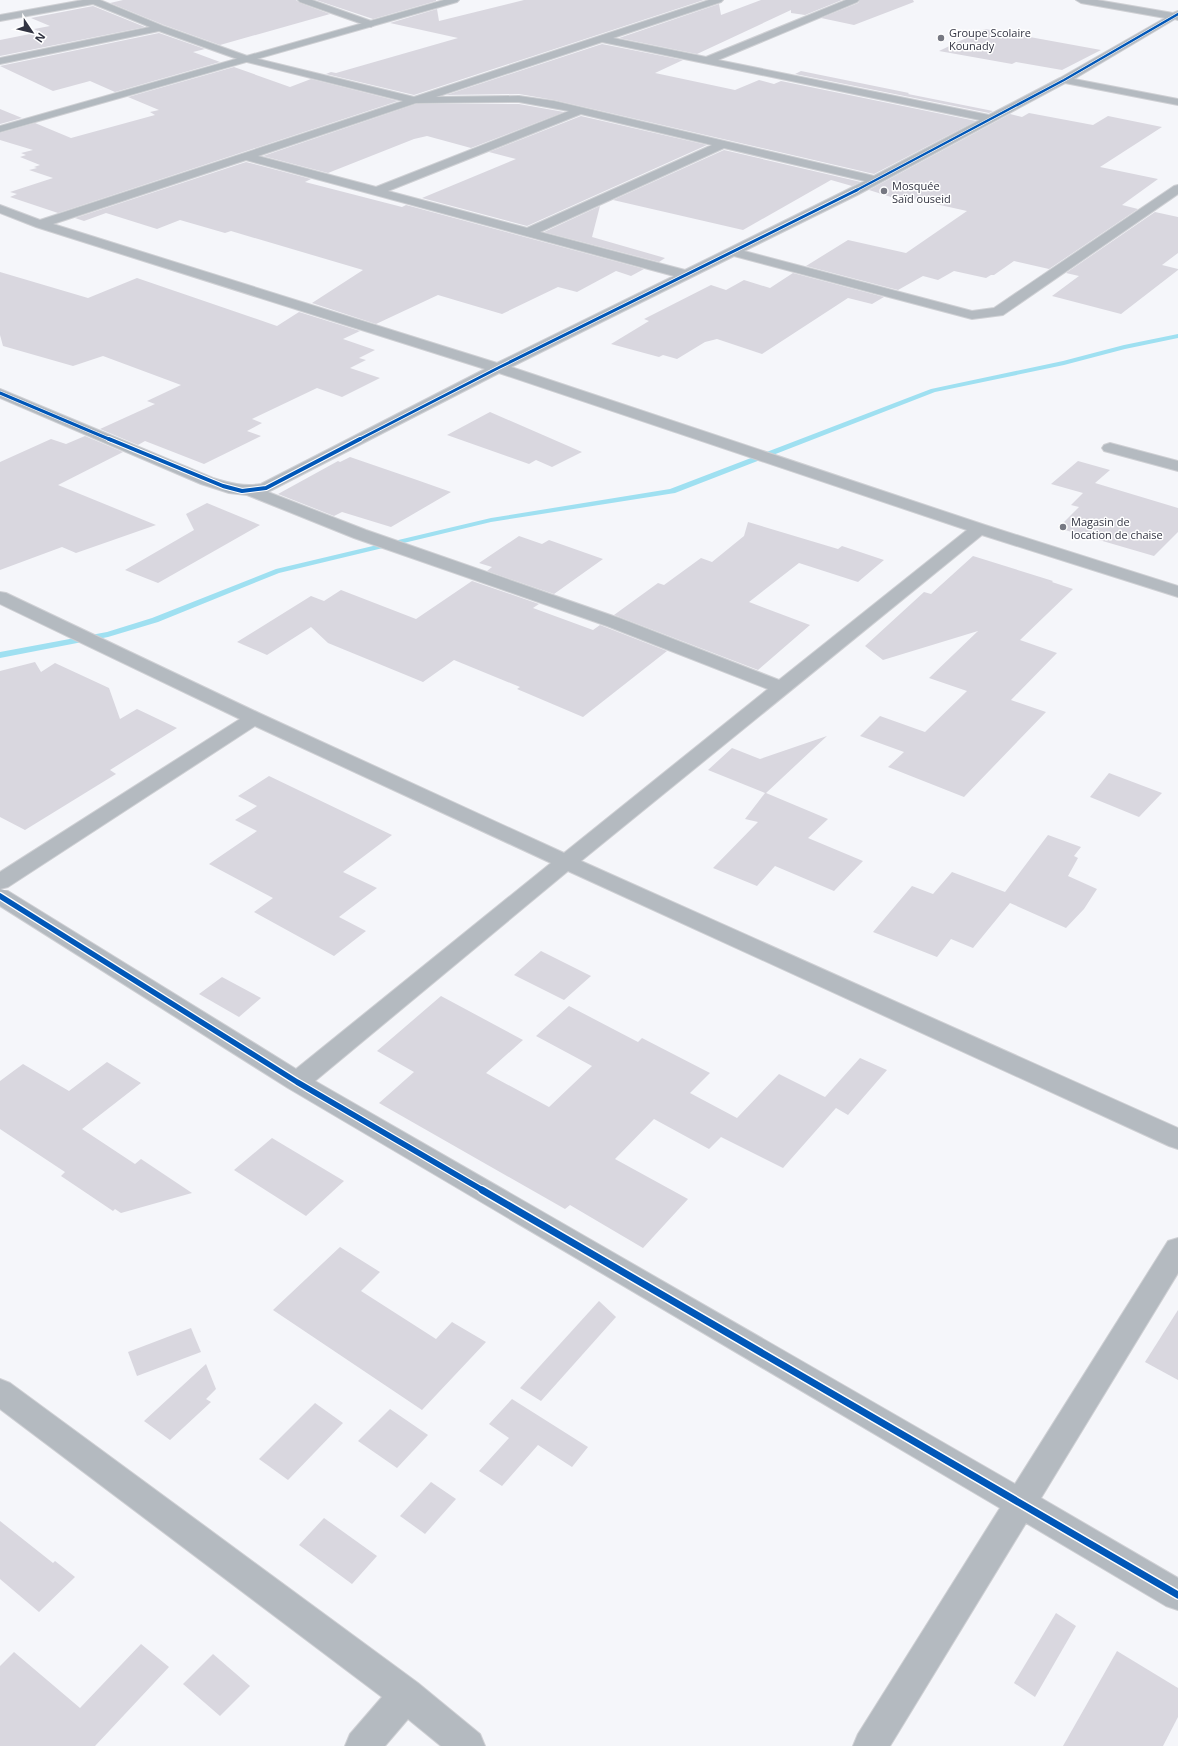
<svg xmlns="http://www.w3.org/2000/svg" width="1178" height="1746" viewBox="0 0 1178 1746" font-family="'Open Sans',sans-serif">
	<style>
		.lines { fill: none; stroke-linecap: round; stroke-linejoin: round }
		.stream { fill: #9fe0f1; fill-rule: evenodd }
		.building { fill: #d9d7df }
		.street-casing { stroke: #cfd0d4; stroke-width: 2 }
		.secondary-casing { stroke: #cfd0d4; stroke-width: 2 }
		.street { fill: #b4bac0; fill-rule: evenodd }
		.secondary { fill: #b2b9bf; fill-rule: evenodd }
		.cycleway-far4-casing { stroke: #fff; stroke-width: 3.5 }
		.cycleway-far3-casing { stroke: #fff; stroke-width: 4.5 }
		.cycleway-far2-casing { stroke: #fff; stroke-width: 6 }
		.cycleway-far1-casing { stroke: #fff; stroke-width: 8 }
		.cycleway-casing { stroke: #fff; stroke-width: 10 }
		.cycleway-far4 { stroke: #0057b8; stroke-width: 2.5 }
		.cycleway-far3 { stroke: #0057b8; stroke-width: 3 }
		.cycleway-far2 { stroke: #0057b8; stroke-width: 4 }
		.cycleway-far1 { stroke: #0057b8; stroke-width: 5.5 }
		.cycleway { stroke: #0057b8; stroke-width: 7 }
		.poi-dot { fill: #767882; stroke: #fff; stroke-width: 1.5 }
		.labels { text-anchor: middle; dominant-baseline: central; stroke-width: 3; stroke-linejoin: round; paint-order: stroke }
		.far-poi-label { font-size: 11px; fill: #323442; stroke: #fff; text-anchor: start }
	</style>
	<rect width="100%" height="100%" fill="#f5f6fa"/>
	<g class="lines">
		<path class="stream" d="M1178,334V338L1125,349L1064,365L935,392L675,493L491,522L279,573L158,622L108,637L0,658V652L107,632L152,618L276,569L491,518L670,489L931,389L1063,361L1124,345Z"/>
	</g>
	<g class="building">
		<path d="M123,0H296L300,3L330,14L220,45L164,25L110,3Z"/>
		<path d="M316,0H436V1L373,19Z"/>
		<path d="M524,0H704L414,95L326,74L331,72L336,73L458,38L390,23L437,9L439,21Z"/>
		<path d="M761,0H842L805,15L791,13V10L697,54L619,38L719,4L721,15Z"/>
		<path d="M860,0H913L914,2L854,25L821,18L858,3Z"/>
		<path d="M93,6L145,27L0,56V40L40,32L34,29L50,26L31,18Z"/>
		<path d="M985,29L1101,50L1062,70L1016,62L1012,64L939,51Z"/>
		<path d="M159,33L205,49L193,52L220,62L115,92L90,81L53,91L0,66Z"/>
		<path d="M602,44L683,60L655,73L735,90L759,80L774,84L781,81L976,121L874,174L554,100L519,94L446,95Z"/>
		<path d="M234,67L290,87L311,79L398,101L58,213L10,197L17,194L10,192L53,178L29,170L37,168L34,167L40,165L20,157L26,155L21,153L33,150L0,140V133L35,123L71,138L155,115L150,112L159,110L128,97Z"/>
		<path d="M801,71L909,93L908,94L993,111L989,113L795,74Z"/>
		<path d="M416,104H519L564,112L471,148L427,136L414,139L328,173L263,156Z"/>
		<path d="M0,109L22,118L0,124Z"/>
		<path d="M1029,113L1093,125L1108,116L1162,127L1100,167L1158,179L1122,205L1138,209L1049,269L1014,261L994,275H991L986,278L954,271L938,280L923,276L898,290L806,266L848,240L906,253L967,211L895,195L891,197L869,190L1010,114L1022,117Z"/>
		<path d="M581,116L707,145L527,226L422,198L516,159L489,152Z"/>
		<path d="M724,150L861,182L852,186L831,180L743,230L613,200Z"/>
		<path d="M246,162L311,179L305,182L402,207L406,205L644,269L631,276L616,271L577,292L558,287L502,314L438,295L376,324L312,303L363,270L231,231L225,233L180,220L157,229L106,213L84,221L75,218Z"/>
		<path d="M600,206L592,237L665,258L659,262L544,232Z"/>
		<path d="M1155,212L1178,217V253L1162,265L1178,269V270L1121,314L1052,296L1079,276L1066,273Z"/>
		<path d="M0,272L88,298L137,278L277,326L299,312L360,331L343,339L375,350L359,358L366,360L350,368L380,378L342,397L317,388L252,419L262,423L247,431L261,436L204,464L145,441L138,445L100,429L155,404L147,401L181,385L103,356L73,366L3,346L0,335Z"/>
		<path d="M793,273L884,297L872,304L848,298L762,354L717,339L705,342L677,359L663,355L659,357L611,344L649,321L644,319L711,285L726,290L744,280L770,288Z"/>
		<path d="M490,412L582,452L552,467L536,460L529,464L447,435Z"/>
		<path d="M85,436L123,452L58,485L156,525L76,553L62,547L0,570V462L51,439L66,444Z"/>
		<path d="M350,457L417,480L451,492L391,527L342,512L334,516L278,494L338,461L340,462Z"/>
		<path d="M1078,461L1110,470L1095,483L1178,508V532L1154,556L1058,528L1079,507L1071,505L1083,493L1051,484Z"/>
		<path d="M207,503L260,525L158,583L125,570L194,530L186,514Z"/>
		<path d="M748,522L838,549L842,546L884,560L858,582L799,563L749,602L810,625L758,670L614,615L658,583L664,585L701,558L712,562L744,536Z"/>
		<path d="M519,536L542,544L549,540L603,559L554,594L487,571L492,567L479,563Z"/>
		<path d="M973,556L1053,581L1052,582L1073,589L1020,640L1057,653L1011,700L1046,712L964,797L888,767L904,752L860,736L880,716L925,732L967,691L929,678L978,631L883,660L865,646L924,592L931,594Z"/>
		<path d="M472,581L539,604L533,608L593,630L600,625L667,651L583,717L517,689L520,687L454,660L423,682L328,643L311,627L267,655L237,642L311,596L324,601L341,590L416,619Z"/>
		<path d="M35,662L41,672L55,663L109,688L120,719L137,709L177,728L110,770L116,774L25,830L0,817V671Z"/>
		<path d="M827,736L766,793L828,819L808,838L863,861L834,891L775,866L757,886L713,868L758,822L745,819L765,793L708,770L732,748L760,759Z"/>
		<path d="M1109,773L1162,793L1139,817L1090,797Z"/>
		<path d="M269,776L392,835L343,872L377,888L339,917L366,931L334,956L254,912L273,898L209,864L257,831L235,820L257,806L238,796Z"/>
		<path d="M1048,835L1081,847L1074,856L1078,858L1068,876L1097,889L1084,909L1066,928L1010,903L973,948L951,939L937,957L873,932L912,886L933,894L952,872L1005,892Z"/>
		<path d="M541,951L591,976L564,1000L514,975Z"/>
		<path d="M222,977L261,998L239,1017L199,994Z"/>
		<path d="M441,996L523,1040L486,1073L549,1107L592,1066L536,1036L569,1006L638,1042L642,1038L710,1073L690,1093L737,1118L779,1074L825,1097L860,1058L887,1070L848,1115L836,1108L783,1168L721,1137L709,1149L654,1119L615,1159L688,1199L643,1248L570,1205L565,1209L379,1103L414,1072L377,1051Z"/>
		<path d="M107,1062L141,1083L82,1129L135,1164L141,1159L192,1193L121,1213L115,1209L113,1211L61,1176L65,1172L0,1129V1081L23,1064L69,1091Z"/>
		<path d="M272,1138L344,1181L306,1216L234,1170Z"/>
		<path d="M340,1247L380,1272L361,1291L436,1339L452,1322L486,1342L422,1410L273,1310Z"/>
		<path d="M599,1301L616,1317L541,1401L520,1388Z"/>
		<path d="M1178,1310V1380L1145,1362Z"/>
		<path d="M191,1328L201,1352L137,1376L128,1352Z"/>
		<path d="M206,1364L216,1389L206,1399L211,1402L170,1440L144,1421Z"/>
		<path d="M512,1399L588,1447L572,1467L538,1445L502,1486L479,1471L509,1438L489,1424Z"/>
		<path d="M315,1403L343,1423L288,1480L259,1459Z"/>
		<path d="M390,1409L428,1435L397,1468L358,1441Z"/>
		<path d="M431,1482L456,1499L425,1534L400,1516Z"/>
		<path d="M324,1518L377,1556L352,1584L299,1545Z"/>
		<path d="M0,1521L53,1563L55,1561L75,1577L39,1612L0,1579Z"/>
		<path d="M1056,1613L1076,1626L1035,1697L1014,1683Z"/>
		<path d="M141,1644L169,1667L95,1746H0V1666L14,1652L80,1708Z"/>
		<path d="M1117,1651L1178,1688V1717L1163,1746H1063Z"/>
		<path d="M213,1654L250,1686L220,1716L183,1684Z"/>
	</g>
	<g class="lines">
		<defs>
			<g id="street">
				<path d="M83,0H100L163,26L250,57L414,97L709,0H723L721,2L613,38L706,57L846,0H859L857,2L718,60L989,115L1060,78L1165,18L1081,3L1076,0H1097L1173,13L1178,11V20L1175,19L1074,79L1178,99V105L1065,83L857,195L744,251L972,311L994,308L1174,186L1178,185V194L1003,315L972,319L734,256L511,367L985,525L1178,586V597L982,535L581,861L1178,1128V1149L1169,1146L568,871L315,1081L1015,1484L1168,1241L1178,1238V1273L1041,1498L1178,1578V1610L1166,1606L1026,1523L890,1746H853L858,1734L1000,1508L288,1088L0,906V872L240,719L0,604V592L6,593L261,714L564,853L768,689L607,626L354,538L247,495L229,493L201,484L0,398V389L213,478C229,483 244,487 261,484L485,369L36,227L0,213V205L40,220L403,101L243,61L159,31L0,64V58L150,27L93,4L0,21V15ZM602,42L980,120L874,176L554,101L519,96L436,97ZM519,102L569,111L376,187L258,156L416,103ZM581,114L712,145L527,228L388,191ZM724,148L865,181L685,270L540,232ZM246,160L674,276L497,363L53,224ZM499,373L967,530L779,680L619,618L366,530L268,492ZM255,726L551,863L296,1069L8,891L0,889L8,887Z"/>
				<path d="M298,0H312L374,22L376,24L371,27L368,26L300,2Z"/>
				<path d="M1110,443L1178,461V471L1104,451L1102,448L1104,445Z"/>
				<path d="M0,1379L10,1383L418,1683L480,1734L485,1746H441L408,1719L385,1746H345L350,1734L382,1697L0,1409Z"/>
			</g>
			<path id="secondary" d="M444,0H459L457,2L0,132V126Z"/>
		</defs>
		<use href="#street" class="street-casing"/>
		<use href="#secondary" class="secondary-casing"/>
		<use href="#street" class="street"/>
		<use href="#secondary" class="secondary"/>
		<defs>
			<path id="cycleway-far4" d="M855,191L1064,80L1178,14"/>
			<g id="cycleway-far3">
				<path d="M0,393L111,440"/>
				<path d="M358,440L498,368L857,190"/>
			</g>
			<path id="cycleway-far2" d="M109,439L223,486L242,491L266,488L360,439"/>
			<path id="cycleway-far1" d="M0,896L297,1082L484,1191"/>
			<path id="cycleway" d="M482,1190L1178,1595"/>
		</defs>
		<use href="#cycleway-far4" class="cycleway-far4-casing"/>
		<use href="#cycleway-far3" class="cycleway-far3-casing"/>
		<use href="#cycleway-far2" class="cycleway-far2-casing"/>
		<use href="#cycleway-far1" class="cycleway-far1-casing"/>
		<use href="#cycleway" class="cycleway-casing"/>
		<use href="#cycleway-far4" class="cycleway-far4"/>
		<use href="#cycleway-far3" class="cycleway-far3"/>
		<use href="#cycleway-far2" class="cycleway-far2"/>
		<use href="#cycleway-far1" class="cycleway-far1"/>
		<use href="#cycleway" class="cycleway"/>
	</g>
	<g class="poi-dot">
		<circle cx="941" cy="38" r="4"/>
		<circle cx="884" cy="191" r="4"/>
		<circle cx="1063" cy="527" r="4"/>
	</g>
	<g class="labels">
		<g class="far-poi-label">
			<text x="949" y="32">Groupe Scolaire<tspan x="949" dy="13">Kounady</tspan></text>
			<text x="892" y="185">Mosquée<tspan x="892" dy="13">Saïd ouseid</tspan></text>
			<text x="1071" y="521">Magasin de<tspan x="1071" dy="13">location de chaise</tspan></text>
		</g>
	</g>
	<g transform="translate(32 32) rotate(125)" stroke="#ffffff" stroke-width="3" paint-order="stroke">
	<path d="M0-3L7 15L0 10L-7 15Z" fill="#323442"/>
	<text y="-6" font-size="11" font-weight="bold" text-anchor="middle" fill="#323442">N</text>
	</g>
</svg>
